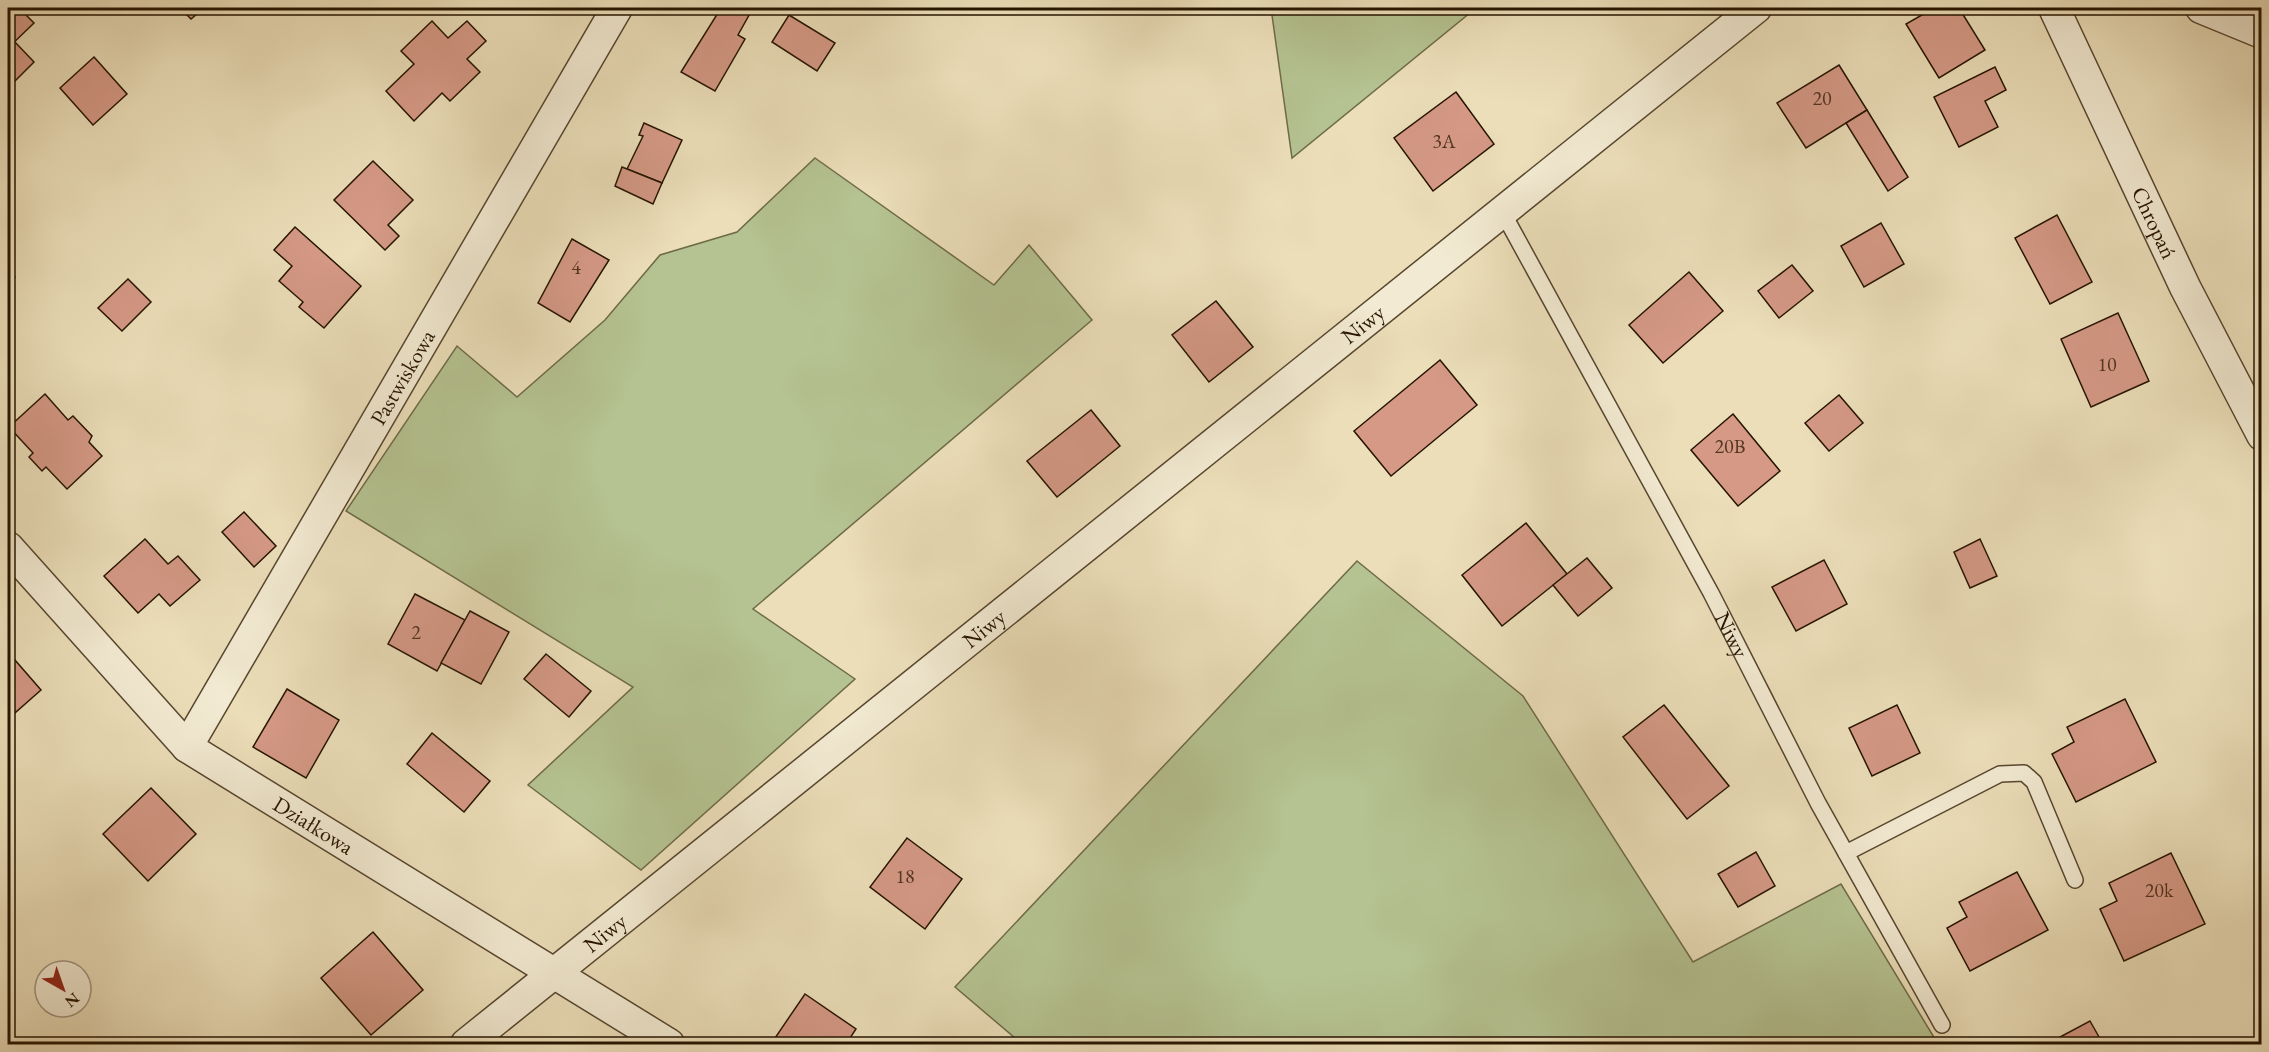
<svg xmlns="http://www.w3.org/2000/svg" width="2269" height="1052" viewBox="0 0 2269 1052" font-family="'EB Garamond',serif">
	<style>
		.green { fill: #b5c291; stroke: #6e6b48; stroke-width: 1.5 }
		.building { fill: #d59986; stroke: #261400; stroke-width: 1.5 }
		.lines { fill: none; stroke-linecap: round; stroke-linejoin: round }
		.service-casing { stroke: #57462e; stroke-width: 18 }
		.minor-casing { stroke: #57462e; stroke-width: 33 }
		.service { stroke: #f2ead2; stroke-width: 15 }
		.minor { stroke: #f2ead2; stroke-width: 30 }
		.labels { text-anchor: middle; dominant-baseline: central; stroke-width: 4.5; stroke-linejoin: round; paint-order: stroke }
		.number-label { font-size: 20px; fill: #523522 }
		.street-label { font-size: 22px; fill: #261400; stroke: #f2ead2 }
	</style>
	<rect width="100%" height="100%" fill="#ebdeb9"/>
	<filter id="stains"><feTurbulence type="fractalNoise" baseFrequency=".00333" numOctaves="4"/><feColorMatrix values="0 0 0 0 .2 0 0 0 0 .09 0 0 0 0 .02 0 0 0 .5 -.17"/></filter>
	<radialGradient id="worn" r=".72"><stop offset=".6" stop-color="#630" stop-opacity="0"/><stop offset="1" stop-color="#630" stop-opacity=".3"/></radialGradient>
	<g class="green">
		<path d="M1271,8H1476L1292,158Z"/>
		<path d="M815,158L994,285L1029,245L1092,320L753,609L855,679L641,870L528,785L633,687L346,511L457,346L517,397L605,320L660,255L737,232Z"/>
		<path d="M1357,561L1523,696L1693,962L1841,884L1938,1044H1022L955,987Z"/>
	</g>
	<g class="building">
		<path d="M19,8L34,23L8,48V15L10,17Z"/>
		<path d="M180,8H204L191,19Z"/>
		<path d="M721,8H753L738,35L745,39L715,91L681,72Z"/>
		<path d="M1934,8H1959L1985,50L1939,78L1906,24Z"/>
		<path d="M789,15L835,43L817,71L772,42Z"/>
		<path d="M432,21L448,38L467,21L486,41L467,59L480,72L450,101L442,93L414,121L386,91L414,64L401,51Z"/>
		<path d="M14,41L34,62L8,88V48Z"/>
		<path d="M94,57L127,94L93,125L60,88Z"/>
		<path d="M1839,65L1867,110L1806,148L1777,103Z"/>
		<path d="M1995,67L2006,90L1985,101L1998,127L1959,147L1934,97Z"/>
		<path d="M1456,92L1494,144L1433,191L1394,138Z"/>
		<path d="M1867,110L1908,177L1888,191L1846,123Z"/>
		<path d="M644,123L682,140L662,183L627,169L643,136L639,135Z"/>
		<path d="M373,161L413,200L388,225L399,236L385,250L334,200Z"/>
		<path d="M622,167L662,183L653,204L615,186Z"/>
		<path d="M2057,215L2092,282L2050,304L2015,238Z"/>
		<path d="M1881,223L1904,264L1864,287L1841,246Z"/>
		<path d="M295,227L361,286L324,328L299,307L303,302L279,281L292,266L274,250Z"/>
		<path d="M572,239L609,260L570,322L538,303Z"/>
		<path d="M1792,265L1813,291L1779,318L1758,291Z"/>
		<path d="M8,268L15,277L8,284Z"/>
		<path d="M1689,272L1723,311L1663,363L1629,325Z"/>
		<path d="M128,279L151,302L122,331L98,308Z"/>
		<path d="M1216,301L1253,347L1209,382L1172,335Z"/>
		<path d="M2118,313L2149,381L2091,407L2061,339Z"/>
		<path d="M1440,360L1477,405L1391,476L1354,431Z"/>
		<path d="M45,394L68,420L73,416L92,436L89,442L102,456L67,489L46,467L42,471L29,457L33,453L9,427Z"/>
		<path d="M1839,395L1863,423L1829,451L1805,423Z"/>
		<path d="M1091,410L1120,446L1057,497L1027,461Z"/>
		<path d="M1733,414L1780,471L1738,506L1691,450Z"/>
		<path d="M244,512L276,546L254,567L222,532Z"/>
		<path d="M1526,523L1567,574L1502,626L1462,575Z"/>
		<path d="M145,539L168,564L178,556L200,580L170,606L159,594L138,613L104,576Z"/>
		<path d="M1980,539L1997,576L1970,588L1954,552Z"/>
		<path d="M1587,558L1612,588L1578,616L1553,585Z"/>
		<path d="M1824,560L1847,604L1796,631L1772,587Z"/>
		<path d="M415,594L465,620L437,671L388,644Z"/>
		<path d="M470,611L509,632L481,684L441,663Z"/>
		<path d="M8,652L41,690L8,719Z"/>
		<path d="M546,654L591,691L569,717L524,679Z"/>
		<path d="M287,689L339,720L306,778L253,747Z"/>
		<path d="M2125,699L2156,762L2076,802L2052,754L2074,742L2067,727Z"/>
		<path d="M1664,705L1729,786L1687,819L1623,737Z"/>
		<path d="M1897,705L1920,753L1872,776L1849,728Z"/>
		<path d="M432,733L490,781L464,812L407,764Z"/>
		<path d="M151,788L196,834L148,881L103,834Z"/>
		<path d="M907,838L962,879L925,929L870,887Z"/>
		<path d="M1756,852L1775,886L1738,907L1718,874Z"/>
		<path d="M2171,853L2205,924L2124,961L2100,909L2117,901L2109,883Z"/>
		<path d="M2017,872L2048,930L1970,971L1947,928L1967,917L1959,902Z"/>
		<path d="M373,932L423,990L371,1035L321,978Z"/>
		<path d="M805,994L856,1029L846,1044H784L775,1038Z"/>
		<path d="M2090,1021L2103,1044H2047Z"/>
	</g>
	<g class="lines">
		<defs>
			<g id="service">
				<path id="s1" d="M1502,211L1711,593L1818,803L1942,1025"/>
				<path d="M1846,853L2000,774L2024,773L2034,782L2075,880"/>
			</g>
			<g id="minor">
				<path id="s2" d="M2054,8L2185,287L2262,435"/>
				<path d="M2201,8L2262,33"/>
				<path id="s3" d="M8,547L187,747L669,1044"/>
				<path id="s4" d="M187,747L617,8"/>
				<path id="s5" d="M466,1044L1756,8"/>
			</g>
		</defs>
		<use href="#service" class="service-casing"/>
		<use href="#minor" class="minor-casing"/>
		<use href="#service" class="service"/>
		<use href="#minor" class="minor"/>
	</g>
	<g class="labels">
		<g class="number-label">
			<text x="1822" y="98">20</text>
			<text x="1444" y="141">3A</text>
			<text x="576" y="267">4</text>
			<text x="2107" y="364">10</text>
			<text x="1730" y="446">20B</text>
			<text x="416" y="632">2</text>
			<text x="905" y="876">18</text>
			<text x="2159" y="890">20k</text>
		</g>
		<g class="street-label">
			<text stroke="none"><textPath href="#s2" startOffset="237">Chropań</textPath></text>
			<text stroke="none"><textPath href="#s5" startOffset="1150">Niwy</textPath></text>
			<text stroke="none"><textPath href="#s4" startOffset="428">Pastwiskowa</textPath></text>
			<text stroke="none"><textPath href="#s5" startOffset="664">Niwy</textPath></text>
			<text stroke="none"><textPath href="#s1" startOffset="482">Niwy</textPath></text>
			<text stroke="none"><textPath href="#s3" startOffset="417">Działkowa</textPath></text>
			<text stroke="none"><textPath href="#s5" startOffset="178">Niwy</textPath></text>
		</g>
	</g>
	<rect width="2269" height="1052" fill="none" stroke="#ebdeb9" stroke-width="30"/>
	<rect x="9" y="9" width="2251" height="1034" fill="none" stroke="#261400" stroke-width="3"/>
	<rect x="15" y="15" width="2239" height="1022" fill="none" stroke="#261400" stroke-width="1.5"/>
	<g transform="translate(63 989) rotate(140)"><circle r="28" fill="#f2ead2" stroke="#a0947e" stroke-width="1.5"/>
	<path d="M0-4.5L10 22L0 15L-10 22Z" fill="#8f2418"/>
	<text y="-9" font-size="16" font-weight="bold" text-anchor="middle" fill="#261400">N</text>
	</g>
	<rect width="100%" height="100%" filter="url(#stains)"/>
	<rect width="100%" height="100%" fill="url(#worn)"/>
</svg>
